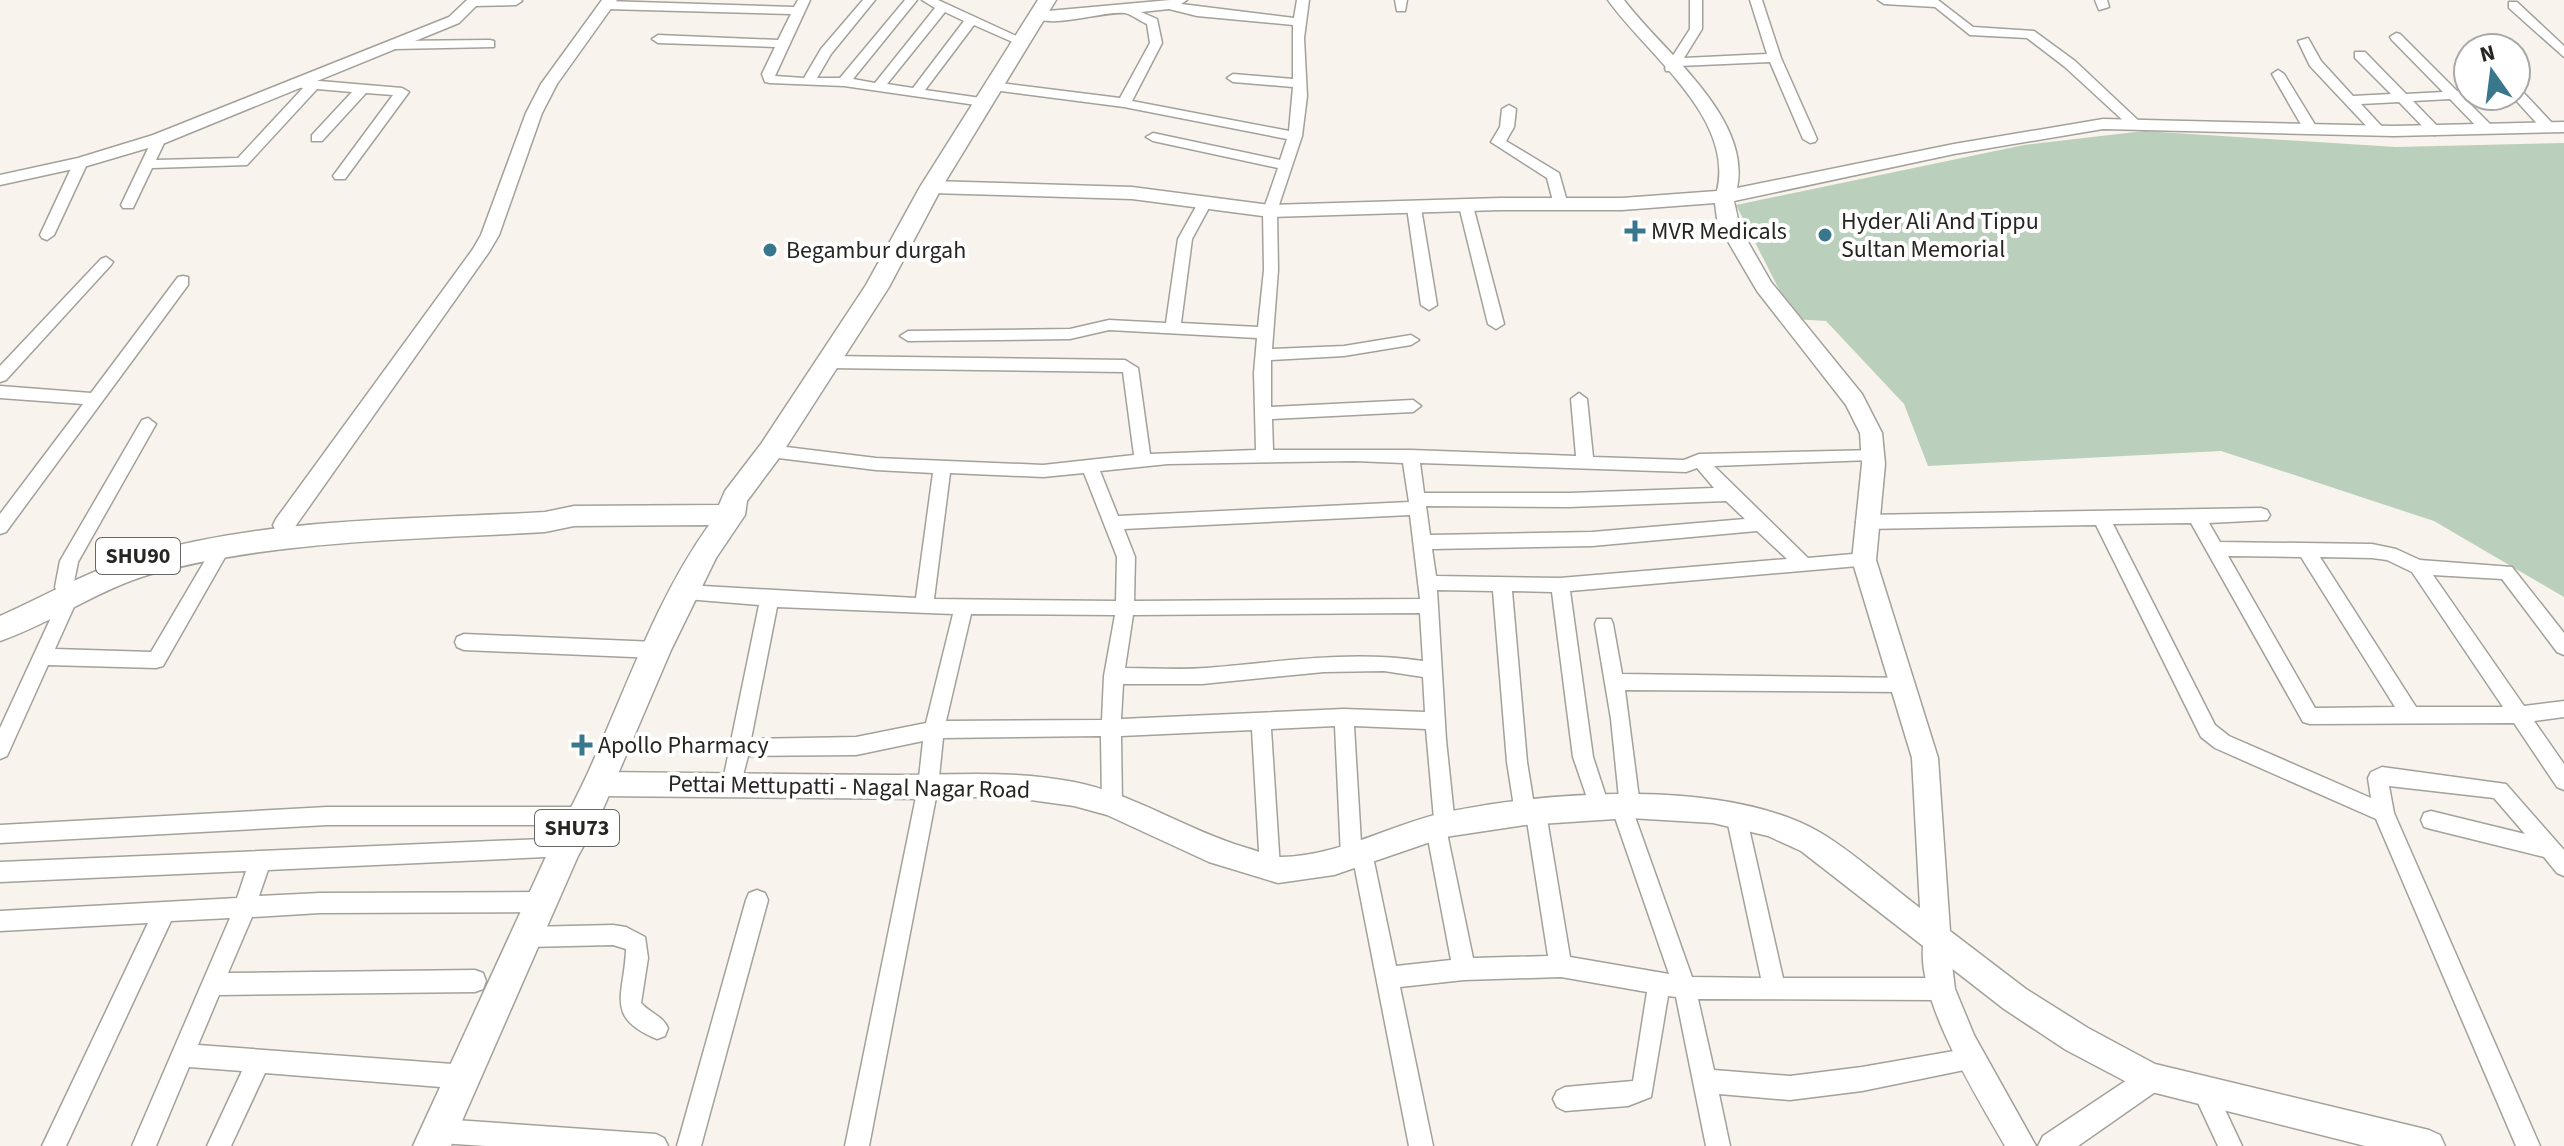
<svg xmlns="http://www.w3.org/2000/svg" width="2564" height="1146" viewBox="0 0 2564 1146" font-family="'Source Sans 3',sans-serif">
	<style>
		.green { fill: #bbd0bc }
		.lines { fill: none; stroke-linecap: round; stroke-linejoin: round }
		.minor-casing { stroke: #a4a09a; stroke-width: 3 }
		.tertiary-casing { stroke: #a4a09a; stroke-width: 3 }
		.secondary-casing { stroke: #a4a09a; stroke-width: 3 }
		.primary-casing { stroke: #a4a09a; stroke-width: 3 }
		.minor { fill: #fff; fill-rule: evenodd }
		.tertiary { fill: #fff; fill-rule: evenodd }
		.secondary { fill: #fff; fill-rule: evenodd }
		.primary { fill: #fff; fill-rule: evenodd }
		.poi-dot { fill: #38778c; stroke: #fff; stroke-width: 3 }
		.labels { text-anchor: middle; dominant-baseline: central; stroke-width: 8; stroke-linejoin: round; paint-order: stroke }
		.shield { fill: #fff; stroke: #686765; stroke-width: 2 }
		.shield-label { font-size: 22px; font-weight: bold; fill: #272623 }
		.poi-label { font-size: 24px; fill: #272623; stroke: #fff; text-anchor: start }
		.street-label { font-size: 24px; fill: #272623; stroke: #fff }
	</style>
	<rect width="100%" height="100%" fill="#f8f4ed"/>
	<path class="green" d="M2144,131L2396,147L2564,143V597L2434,521L2221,451L1928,466L1904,404L1826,321L1794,319L1736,205L2024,145Z"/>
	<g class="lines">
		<defs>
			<g id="minor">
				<path d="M468,0H521L522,1L516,5L473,6L469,5Z"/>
				<path d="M798,0H810L775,76L804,78L821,49L863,0H875L831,54L817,78H840L905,0H917L853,79L875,83L935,8L922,0H938L1027,41L1017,44L974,25L925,90L988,99L990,102L983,106L844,86L770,83L765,82L762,74L775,47L658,43L652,39L658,35L778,40L791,14L606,9L600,5L606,1L794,7ZM945,12L964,21L913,88L887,84Z"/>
				<path d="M1170,0H1187L1181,4L1294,18L1297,0H1309L1304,38L1307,96L1302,136L1277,211L1278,270L1272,349L1344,346L1411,335L1419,340L1411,345L1344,356L1271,360V407L1413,400L1421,406L1413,412L1272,419L1273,450H1411L1576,456L1571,399L1579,393L1587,399L1593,457L1684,460L1699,454L1877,450L1879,454L1871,460L1714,466L1808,558L1864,553L1870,555L1873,560L1870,565L1570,591L1593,757L1610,809L1607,815L1600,818L1593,815L1573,757L1552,592L1512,591L1527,762L1534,805L1543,807L1546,813L1570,957L1669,974L1611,806L1614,800L1619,798L1611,719L1595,624L1597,619H1611L1613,624L1622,674L1910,678L1913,684L1910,690L1903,692L1625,690L1640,806L1634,814L1692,977L1761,978L1726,815L1729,809L1736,806L1743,809L1746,815L1783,978H1941L1949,981L1952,989L1949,997L1941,1000L1698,999L1714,1070L1790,1076L1862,1067L1971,1048L1979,1051L1982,1059L1979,1067L1862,1091L1790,1100L1719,1094L1730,1146H1706L1676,997L1668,996L1651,1097L1628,1106L1565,1111L1557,1107L1553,1099L1557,1091L1565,1087L1633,1081L1647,992L1561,977L1464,980L1400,987L1433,1146H1409L1354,864L1344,863L1341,856L1335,726L1271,729L1280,868L1277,875L1270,878L1263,875L1260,868L1252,730L1121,736L1122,804L1119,810L1112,813L1105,810L1102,804L1101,736L943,738L938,787L869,1146H845L918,787L923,741L856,755L748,756L739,791L732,794L725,791L722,785L759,605L686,599L680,597L677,592L680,587L686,585L916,598L933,473L876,470L770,457L762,451L770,445L876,458L1043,465L1134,455L1123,372L828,368L820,362L828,356L1125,360L1138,368L1150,454L1256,450L1254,373L1257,338L1109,330L1070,339L908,341L900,336L908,331L1070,329L1109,320L1166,323L1178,239L1199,201L1204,200L1211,204L1192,239L1181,323L1258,327L1264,270L1263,211L1278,168L1153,141L1146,137L1153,133L1280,160L1287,139L1124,107L993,90L986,86L993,82L1120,98L1150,43L1147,24C1140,21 1131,14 1125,13C1100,11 1051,30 1031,16L1037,12ZM1169,9L1197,16L1293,25V79L1233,74L1227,78L1233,82L1293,87L1289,131L1132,101L1162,43L1157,19L1141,12ZM1354,461L1403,463L1409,502L1118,516L1100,471L1168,464ZM1420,463L1686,472L1697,468L1714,488L1569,493H1424ZM950,473L1043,477L1084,473L1117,557L1116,601L934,599ZM1726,501L1745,519L1592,532L1430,535L1426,506L1569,507ZM1410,515L1420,599L1134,601L1135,557L1124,529ZM1757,531L1787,559L1560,578L1436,576L1432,549L1592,546ZM1437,590L1493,591L1507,762L1515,813L1518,819L1527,821L1548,956L1473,958L1447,833L1452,832L1455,825L1446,740ZM777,607L953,614L926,723L856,737L751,739ZM1420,613L1423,661C1349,650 1279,662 1206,668C1179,670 1152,668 1125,668L1133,615ZM971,614L1115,615L1104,676L1102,720L946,721ZM1384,671L1423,677L1425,712L1344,709L1121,719L1123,684H1202L1324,672ZM1354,726L1426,729L1434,819L1429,821L1426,828L1451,960L1396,966L1372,852L1369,845L1361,843Z"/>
				<path d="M1395,0H1407L1405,11H1397Z"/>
				<path d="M1690,0H1702V29L1684,58L1767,54L1750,0H1762L1781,58L1817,139L1815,142L1810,143L1803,139L1770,62L1679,66L1676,71H1666L1665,68L1690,29Z"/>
				<path d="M1878,0H1938L1973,27L2034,31L2075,61L2140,122L2133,126L2128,125L2065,67L2027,38L1970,35L1935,7L1884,4Z"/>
				<path d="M2095,0H2107L2109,7L2099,10Z"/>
				<path d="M2509,2H2517L2564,46V57L2509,8Z"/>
				<path d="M2396,33L2400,34L2457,91L2467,92L2468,96L2464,98L2492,126V132H2482L2450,99L2413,101L2442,131L2435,135L2430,134L2399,102L2361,104L2386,131L2379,135L2374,134L2310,66L2298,41L2308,38L2321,61L2353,96L2391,94L2355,58V52H2365L2406,94L2443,92L2392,40L2390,37Z"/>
				<path d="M490,40L494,41V47L394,49L388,45L394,41Z"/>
				<path d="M2476,40L2486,48H2473L2470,44Z"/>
				<path d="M2278,70L2284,74L2317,128L2315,131L2310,132L2303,128L2272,74Z"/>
				<path d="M296,79L402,88L409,92L345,179H335L333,176L393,95L366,93L322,141H312V135L352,92L317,89L247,165L152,168L133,208H123L121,205L154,136L159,135L166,139L156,160L238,158L303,88L291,86V80Z"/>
				<path d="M2516,89L2521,90L2553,124V130H2543L2512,96H2516Z"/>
				<path d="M1509,105L1516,109L1514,127L1506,141L1559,173L1568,205L1566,208H1556L1554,205L1547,178L1491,142L1500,127L1502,109Z"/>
				<path d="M81,158L88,162L54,235L47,240L42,238L40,235L74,162Z"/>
				<path d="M1466,202L1473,206L1504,324L1496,329L1488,324L1459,206Z"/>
				<path d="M1414,204L1421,208L1437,305L1429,310L1421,305L1407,208Z"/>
				<path d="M106,257L113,262L111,265L6,380L0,382V366L101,259Z"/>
				<path d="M183,276L188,277V285L6,532L0,534V514L83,404L0,398V386L91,393L178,277Z"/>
				<path d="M148,418L156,424L78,562L73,587L78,598L55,649L151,652L217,540H229L232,545L163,666L156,668L48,665L7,756L0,759V728L60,598L55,587L60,561L142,420Z"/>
				<path d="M2261,508L2267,510L2270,515L2267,520L2209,523L2220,542L2372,544L2396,549L2420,560L2512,567L2564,633V655L2557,652L2502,579L2433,575L2524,706L2564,701V717L2534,721L2564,764V790L2557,787L2514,723L2310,724L2303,722L2191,523L2113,524L2215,725L2229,736L2371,798L2368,778L2371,772L2382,767L2506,784L2564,850V876L2557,873L2544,857L2431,829L2424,827L2421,820L2424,813L2431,811L2525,834L2494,798L2389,786L2394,813L2540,1146H2516L2376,819L2215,748L2201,737L2096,525L1865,529L1856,522L1865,515ZM2228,556L2301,557L2395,707L2315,708ZM2320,557L2372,558L2387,560L2412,572L2503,707H2416Z"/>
				<path d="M464,634L656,642L663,645L665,650L663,655L656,658L464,650L457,647L455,642L457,637Z"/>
				<path d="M327,807H584L591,810L594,816L591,822L584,825H327L0,843V825Z"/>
				<path d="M566,838L573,840L576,847L573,854L566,856L268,870L259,896L320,893L543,892L551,895L554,902L551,909L543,912L320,913L252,917L228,973L475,970L483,973L486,981L483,989L475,992L219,995L198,1045L466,1065L474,1069L478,1077L474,1085L466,1089L265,1073L231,1146H207L242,1071L189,1067L156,1146H132L230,918L171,921L66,1146H42L148,923L0,931V911L237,898L246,871L0,882V862Z"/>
				<path d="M757,890L765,893L768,900L701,1146H677L746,900L749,893Z"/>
				<path d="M613,925L626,927L645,937L648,958L641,1003C650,1013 663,1016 668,1028L665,1036L657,1039C603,1017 625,994 626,949L613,945L527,947L519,944L516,937L519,930L527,927Z"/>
				<path d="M2204,1078L2212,1082L2242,1146H2218L2192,1090L2196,1082Z"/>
				<path d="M440,1119L656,1134L664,1138L668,1146H486L440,1143L432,1139L428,1131L432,1123Z"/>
			</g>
			<g id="tertiary">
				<path d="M467,0H482L459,23L165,143L87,166L0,185V175L78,158L153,135L449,17Z"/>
				<path d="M602,0H617L557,84L542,113L499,235L489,252L292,531L284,533L276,531L273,525L276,519L473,249L481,235L526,113L541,84Z"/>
				<path d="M1936,927L1945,931L1949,940L1955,989L1974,1035L2036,1146H2005C1979,1100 1904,982 1927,931Z"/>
				<path d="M2151,1064L2161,1068L2165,1078L2161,1088L2078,1146H2038L2043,1136Z"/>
			</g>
			<path id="secondary" d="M1608,0H1624C1662,51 1752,117 1737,188L1954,144L2103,119L2394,126L2564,122V132L2394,136L2103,129L1954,154L1734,201L1740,228L1771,282L1862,394L1882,433L1885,464L1876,560L1938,758L1950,931L2026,989L2088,1028L2155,1064L2429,1130L2440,1135L2445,1146H2365L2140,1089L2066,1050L2004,1009L1801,851L1768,836L1713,823L1630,818L1525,825L1445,837L1334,875L1278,883L1209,862L1107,815L1074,806L1002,796L928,799L597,796L588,792L584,784L588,776L597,772C696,773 795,774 894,775C955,775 1013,770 1074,782C1135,794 1188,831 1247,848C1258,851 1270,857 1281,857C1340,856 1391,824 1447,812C1551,791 1727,778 1821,833C1856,854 1888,884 1920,908L1912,758L1852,560L1862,464L1860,433L1846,405L1757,291L1726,238L1717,219L1715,203L1622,210H1500L1270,217L1132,199L931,193L922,187L931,181L1132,187L1270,205L1500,198H1622L1717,191C1735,117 1646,54 1608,0Z"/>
			<path id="primary" d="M1038,0H1056L942,187L889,287L779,458L747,501L745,515L716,558L671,650L600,816L578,856L451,1146H413L555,837C613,737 641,620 709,525L574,526L545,532C414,540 278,539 151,574C99,589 52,623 0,641V616C45,596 92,569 140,555C270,517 410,520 545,512L574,506L719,505L725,491L761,444L866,285L920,187Z"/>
		</defs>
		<use href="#minor" class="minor-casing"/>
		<use href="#tertiary" class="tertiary-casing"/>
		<use href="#secondary" class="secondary-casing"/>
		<use href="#primary" class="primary-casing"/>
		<use href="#minor" class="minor"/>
		<use href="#tertiary" class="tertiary"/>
		<use href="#secondary" class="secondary"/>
		<use href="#primary" class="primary"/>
	</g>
	<g class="poi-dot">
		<path d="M1631 219h8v8h8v8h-8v8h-8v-8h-8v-8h8z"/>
		<circle cx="1825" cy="235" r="8"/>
		<circle cx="770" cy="250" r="8"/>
		<path d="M578 733h8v8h8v8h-8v8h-8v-8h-8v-8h8z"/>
	</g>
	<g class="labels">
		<g class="shield">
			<rect x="96" y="538" width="84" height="36" rx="6"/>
			<rect x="535" y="810" width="84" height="36" rx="6"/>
		</g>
		<g class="shield-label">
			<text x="138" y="556">SHU90</text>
			<text x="577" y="828">SHU73</text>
		</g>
		<g class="poi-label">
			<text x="1841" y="221">Hyder Ali And Tippu<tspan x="1841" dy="28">Sultan Memorial</tspan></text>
			<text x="1651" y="231">MVR Medicals</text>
			<text x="786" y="250">Begambur durgah</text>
			<text x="598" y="745">Apollo Pharmacy</text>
		</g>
		<g class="street-label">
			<text transform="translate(849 787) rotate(1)">Pettai Mettupatti - Nagal Nagar Road</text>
		</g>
	</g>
	<g transform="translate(2492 72) rotate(346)"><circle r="38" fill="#ffffff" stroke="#a9a8a7" stroke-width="2"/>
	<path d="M0-6L14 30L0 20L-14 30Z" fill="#38778c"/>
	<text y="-12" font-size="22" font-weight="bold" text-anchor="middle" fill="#272623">N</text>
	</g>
</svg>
